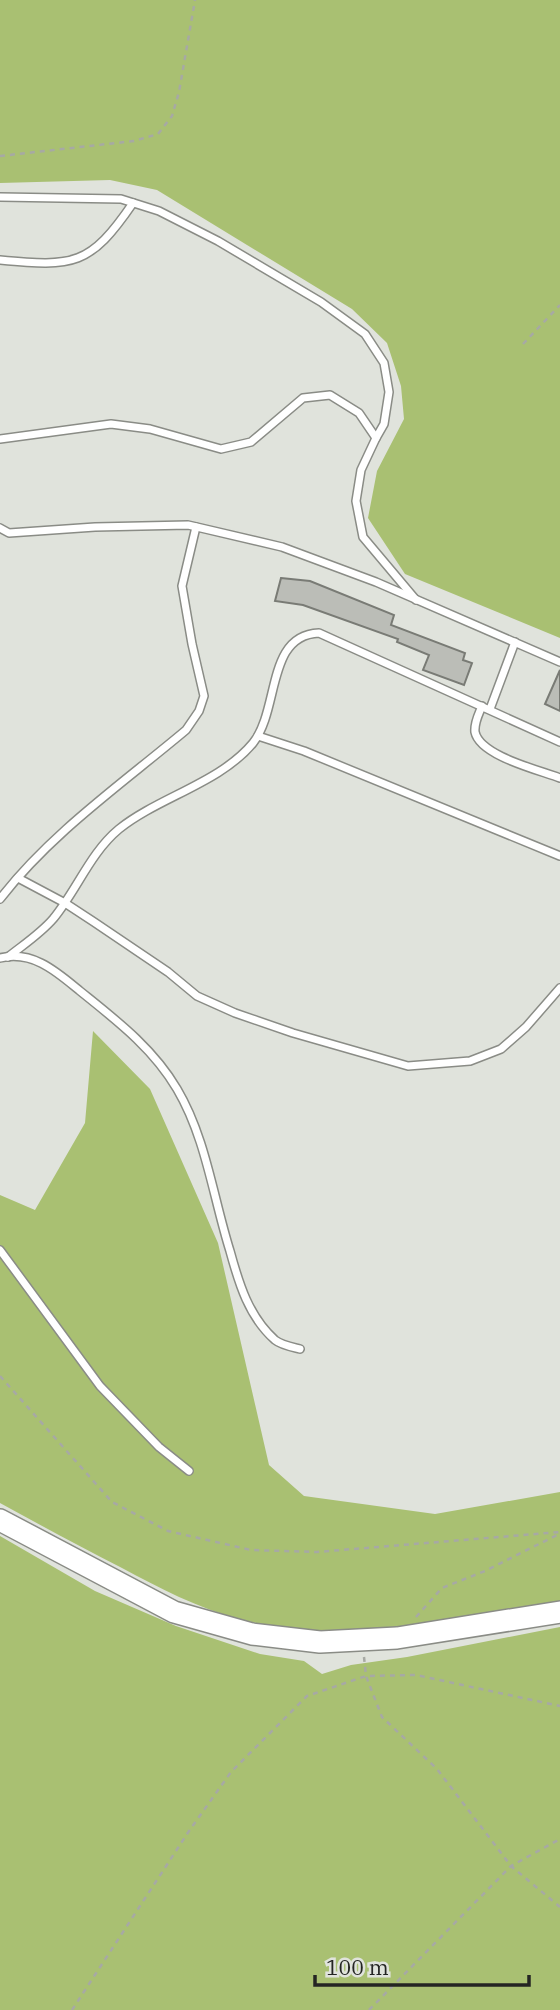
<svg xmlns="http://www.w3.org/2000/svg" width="560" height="2010" viewBox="0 0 560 2010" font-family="'IBM Plex Serif',serif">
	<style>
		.green { fill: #a9c072 }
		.building { fill: #bbbdb7; stroke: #797b75; stroke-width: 2 }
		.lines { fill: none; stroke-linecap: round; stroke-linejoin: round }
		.lane-casing { stroke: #8a8c86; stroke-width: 10 }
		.primary-casing { stroke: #8a8c86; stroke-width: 24 }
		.path { stroke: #a7a9a4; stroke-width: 2.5; stroke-dasharray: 5 5; stroke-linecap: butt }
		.lane { stroke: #fff; stroke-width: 7 }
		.primary { stroke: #fff; stroke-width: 21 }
	</style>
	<rect width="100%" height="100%" fill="#e0e3dc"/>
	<g class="green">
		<path d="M0,0H560V638L405,574L368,518L377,471L404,419L401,386L387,343L352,309L157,190L110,180L0,183Z"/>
		<path d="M93,1031L150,1089L218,1243L269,1465L304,1496L435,1514L560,1492V1601C458,1621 341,1646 239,1619C198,1608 159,1588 122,1568C81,1547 40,1525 0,1503V1195L35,1210L85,1123Z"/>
		<path d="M0,1536L95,1591L176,1626L260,1654L304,1661L322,1674L351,1665L407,1657L560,1627V2010H0Z"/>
	</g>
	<g class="building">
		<path d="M281,578L310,581L394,615L391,625L465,653L463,660L472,663L464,685L423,670L429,655L397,642L398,639L303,605L275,601Z"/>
		<path d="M560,670V711L545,704Z"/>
	</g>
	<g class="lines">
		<defs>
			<g id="lane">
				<path d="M0,197L121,199L159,211L218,241L321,302L365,334L384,363L389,392L384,424L376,438"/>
				<path d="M0,260C74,267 90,266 133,203"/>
				<path d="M0,439L111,424L150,429L221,449L251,442L303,398L330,395L359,413L376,438L361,470L356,501L363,537L416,600"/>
				<path d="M0,528L9,533L95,527L188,525L201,528L282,547L376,582L560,662"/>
				<path d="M482,706C479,714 474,722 475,732C480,756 539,770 560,778"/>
				<path d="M490,709L515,642"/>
				<path d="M258,736L304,751L560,856"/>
				<path d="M18,878L65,903L94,922L168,972L197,996L235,1013L293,1033L408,1066L470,1061L501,1049L526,1027L560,988"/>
				<path d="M0,899C51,833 123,783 186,730L199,711L204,696L192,644L182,586L196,527"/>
				<path d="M8,957C23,945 40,934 53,919C77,890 90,853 119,829C159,797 220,783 253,743C280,709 266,635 319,633L560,742"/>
				<path d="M0,958C33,950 57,972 80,991C116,1020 153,1048 177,1089C206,1138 213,1197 230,1251C239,1284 249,1317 275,1340C281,1345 292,1347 300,1349"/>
				<path d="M0,1250L100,1386L159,1447L189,1471"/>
			</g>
			<path id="primary" d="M0,1520L174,1612L252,1634L320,1642L397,1638L560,1612"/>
		</defs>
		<use href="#lane" class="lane-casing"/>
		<use href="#primary" class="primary-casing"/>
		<g class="path">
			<path d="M0,156L134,141L158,134L172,116L179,92L195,0"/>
			<path d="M523,344L560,305"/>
			<path d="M0,1376L112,1502L168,1531L251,1550L317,1552L560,1532"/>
			<path d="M416,1617L442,1588L485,1571L559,1534"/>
			<path d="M364,1657L366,1676L382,1717L437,1769L511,1866L560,1907"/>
			<path d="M72,2010L189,1831L231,1772L307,1696L366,1676L416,1675L560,1706"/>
			<path d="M369,2010L511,1866L560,1839"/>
		</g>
		<use href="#lane" class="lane"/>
		<use href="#primary" class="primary"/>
	</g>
	<path d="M315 1975v10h214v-10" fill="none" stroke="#242523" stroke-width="3.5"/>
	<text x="326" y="1975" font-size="21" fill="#242523" stroke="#e0e3dc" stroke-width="5" paint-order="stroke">100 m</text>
</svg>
